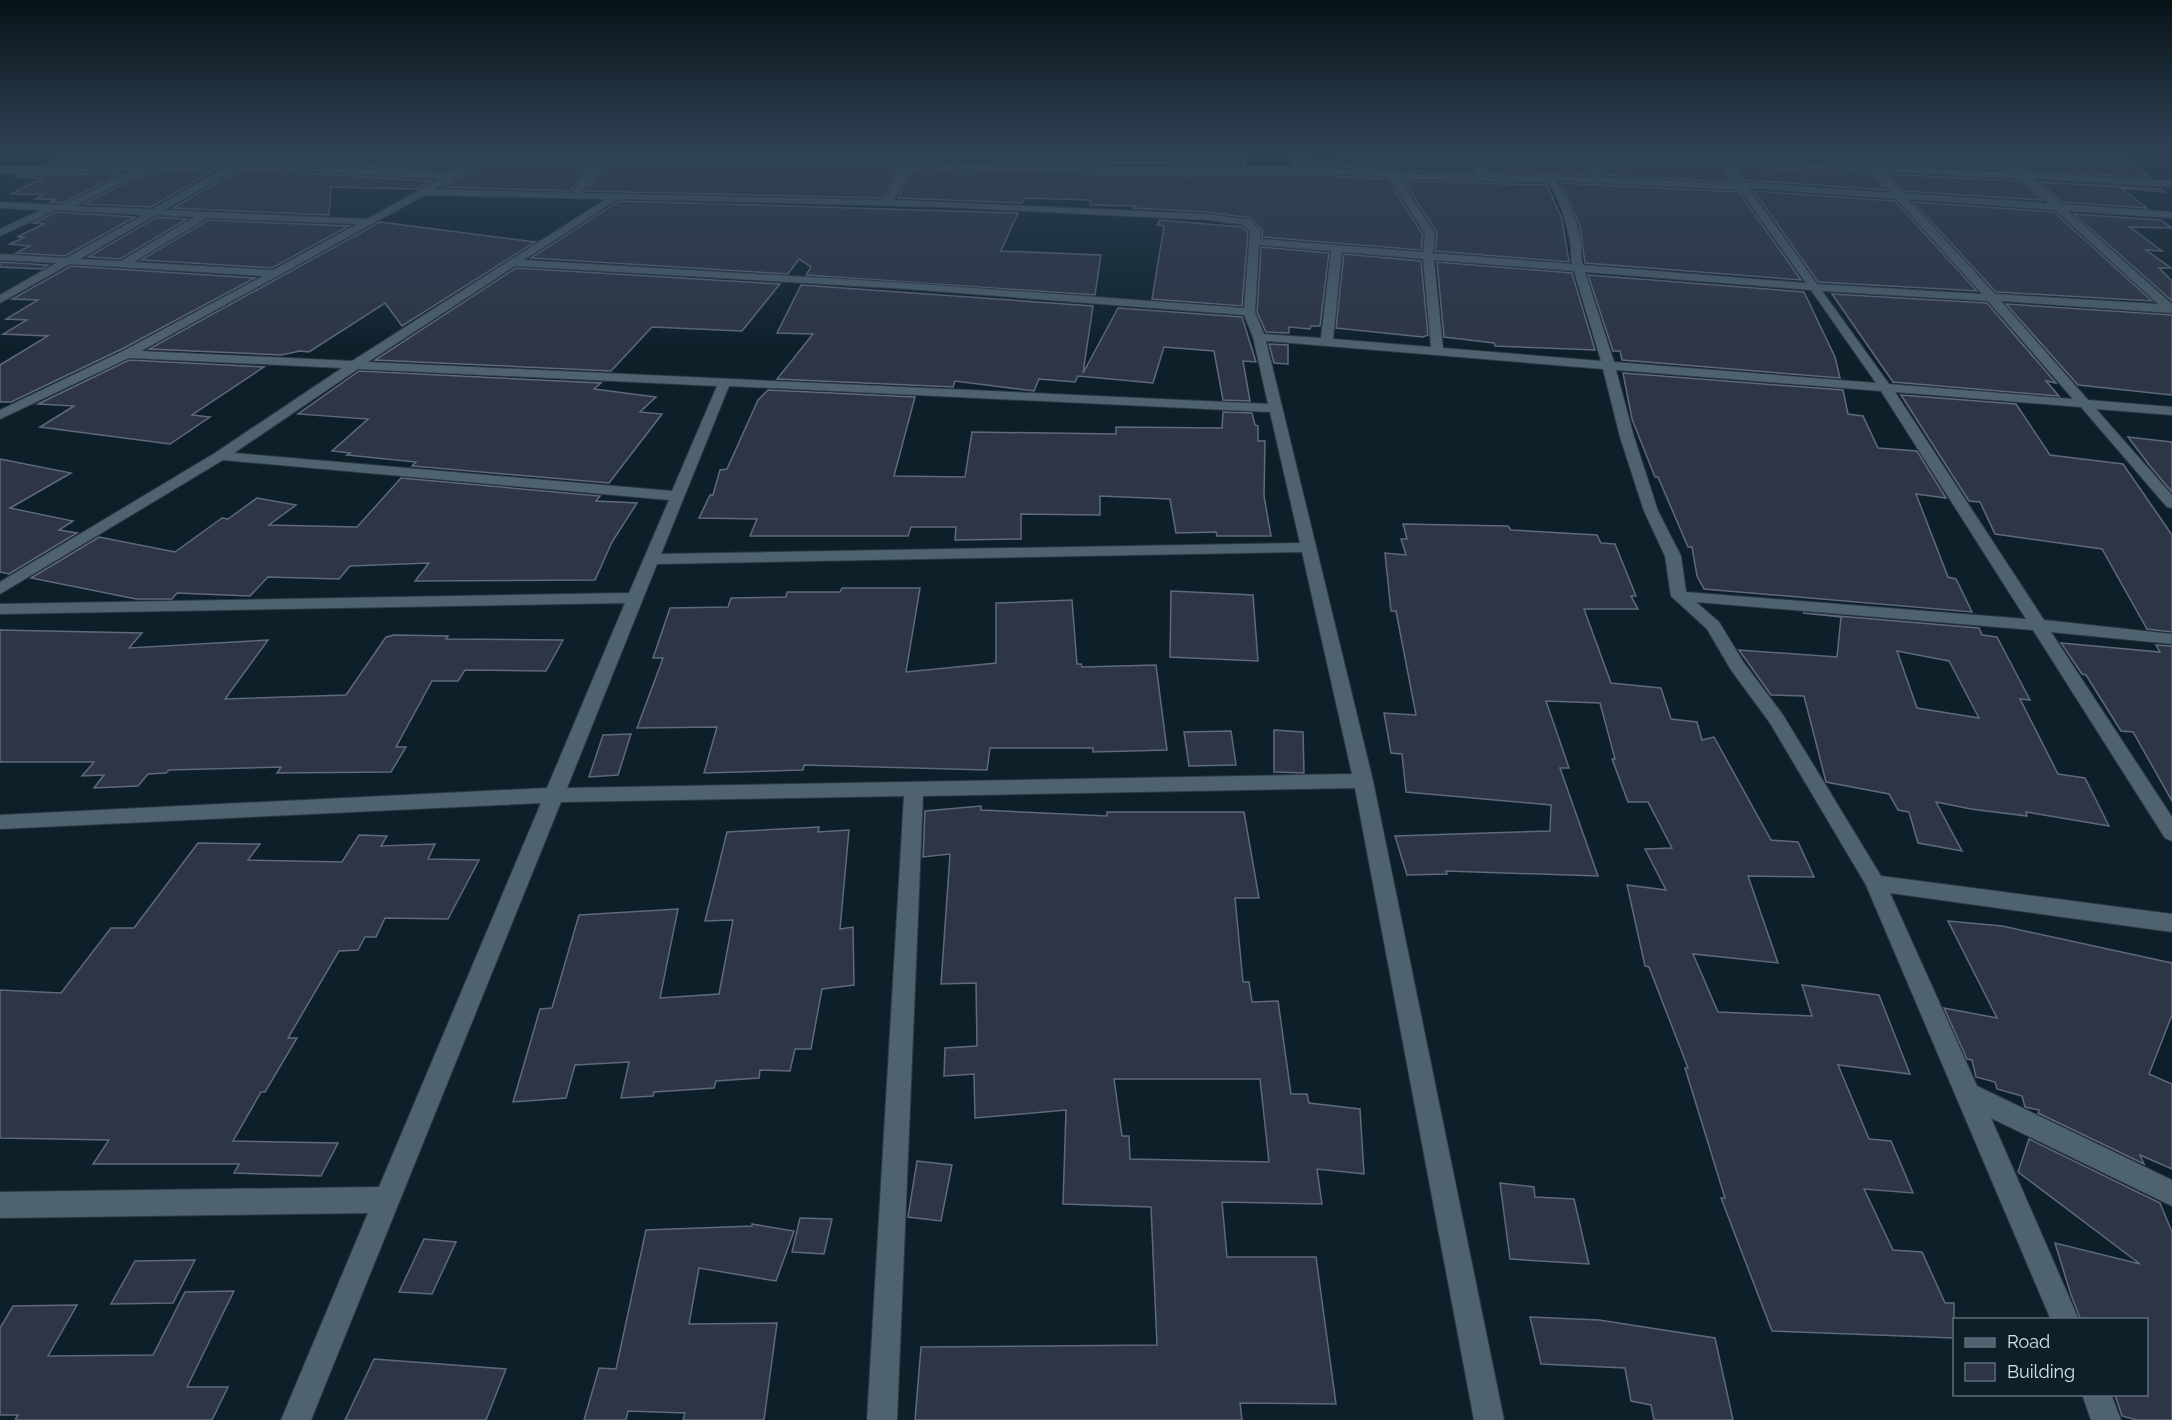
<svg xmlns="http://www.w3.org/2000/svg" width="2172" height="1420" viewBox="0 0 2172 1420" font-family="Raleway,sans-serif">
	<style>
		.building { fill: #2e3546; stroke: #60697c; stroke-width: 1.5; fill-rule: evenodd }
		.lines { fill: none; stroke-linecap: round; stroke-linejoin: round }
		.minor-casing { stroke: #2f3942; stroke-width: 2 }
		.minor { fill: #4e626f; fill-rule: evenodd }
	</style>
	<rect width="100%" height="100%" fill="#0d202a"/>
	<g class="building">
		<path d="M75,153H483L448,172L274,161L46,164Z"/>
		<path d="M501,153H599L571,191L443,187Z"/>
		<path d="M613,153H844L902,161L884,198L586,191Z"/>
		<path d="M917,153H1243L1245,165L916,159Z"/>
		<path d="M1336,153H1462L1473,172L1396,171L1303,164L1301,159L1339,160Z"/>
		<path d="M1476,153H1592L1590,175L1487,173Z"/>
		<path d="M1620,153H1715L1732,182L1603,175L1604,154Z"/>
		<path d="M1728,153H1854L1861,162L1729,155Z"/>
		<path d="M1868,153H1992L2009,170L1877,163Z"/>
		<path d="M2008,153L2126,156L2150,178L2027,171Z"/>
		<path d="M1735,166L1870,173L1886,190L1745,180Z"/>
		<path d="M912,169L1190,176L1300,174L1388,179L1423,235L1421,250L1262,237V230L1251,218L1207,212L1134,208L1135,206L1090,205L1091,200L1025,198L1022,203L898,198Z"/>
		<path d="M213,171L151,207L84,204L146,173Z"/>
		<path d="M237,171H274L432,181L417,189L331,187L329,215L173,208Z"/>
		<path d="M121,173L63,203L50,202L57,199H35L44,194H11L43,178L16,177L17,175Z"/>
		<path d="M1887,174L2020,181L2042,200L1903,191Z"/>
		<path d="M1404,181L1547,185L1562,219L1569,262L1435,251L1437,233Z"/>
		<path d="M2039,182L2162,189L2165,192L2121,188L2147,208L2062,202Z"/>
		<path d="M1561,183L1739,192L1801,280L1585,263L1580,226Z"/>
		<path d="M1754,191L1895,201L1977,291L1818,282Z"/>
		<path d="M619,201L1018,213L1001,251L1101,255L1095,295L806,275L811,267L799,259L788,274L531,258Z"/>
		<path d="M1913,202L2054,212L2152,301L1996,292Z"/>
		<path d="M56,212L135,217L65,256L16,253L30,246L10,244L25,237H17L44,224L33,223Z"/>
		<path d="M2074,214L2161,220L2172,228L2130,227L2162,251L2146,250L2171,268H2159L2172,281V301Z"/>
		<path d="M157,217L187,219L120,259L88,257Z"/>
		<path d="M208,220L349,226L272,268L141,260Z"/>
		<path d="M1160,220L1243,227L1248,232L1242,306L1152,299L1164,226L1157,225Z"/>
		<path d="M380,222L535,242L402,326L385,303L309,352L300,351L281,355L149,349Z"/>
		<path d="M1261,247L1329,253L1320,326H1311L1310,329L1289,327V333L1266,332L1257,312Z"/>
		<path d="M1344,254L1421,261L1428,335L1423,337L1336,328Z"/>
		<path d="M0,262L48,265L42,269L0,267Z"/>
		<path d="M1437,262L1572,273L1595,350L1495,346L1494,343L1444,337Z"/>
		<path d="M71,266L255,278L122,349L11,402H0V365L48,336L3,334L27,320L6,319L38,300L12,299Z"/>
		<path d="M516,268L780,284L742,331L652,327L611,371L375,360Z"/>
		<path d="M1588,275L1804,292L1835,357L1840,378L1622,360L1620,351H1613Z"/>
		<path d="M801,285L1093,306L1083,373L1118,308L1242,317L1256,362L1243,361L1250,401L1223,400L1214,351L1164,347L1153,383L1078,376L1075,382L1039,379L1034,391L955,381L953,387L777,379L813,334L777,333Z"/>
		<path d="M1832,294L1987,303L2056,383L2046,381L2059,396L1893,382Z"/>
		<path d="M2006,304L2172,315V395L2078,385Z"/>
		<path d="M1269,344L1288,345V364L1274,363Z"/>
		<path d="M129,360L264,367L192,415L210,417L170,444L40,427L74,406L38,404Z"/>
		<path d="M359,371L601,383L594,389L656,397L640,412L662,414L609,483L412,466L416,462L347,455L350,453L332,451L368,419L298,414Z"/>
		<path d="M1623,373L1843,390L1848,414L1863,416L1878,448L1917,451L1946,498L1916,494L1948,577L1956,579L1972,612L1704,589L1697,576L1692,547H1688L1658,477H1655L1632,419Z"/>
		<path d="M768,390L915,397L894,476L965,477L972,432L1116,434V427L1222,428L1223,412L1252,413L1255,425L1258,426V441H1265L1264,496L1271,536H1217L1216,532L1176,533L1170,499L1100,496V515L1021,514V539L955,540L956,527H911L908,536H750L757,519L699,518L710,495H713L720,470L727,469L758,400Z"/>
		<path d="M1901,395L2016,404L2050,455L2123,464L2172,535V632L2147,629L2102,549L1995,534L1980,502L1969,501Z"/>
		<path d="M2128,437L2172,442V492L2150,466Z"/>
		<path d="M0,459L71,473L10,508L73,521L59,530L77,533L9,574L0,572Z"/>
		<path d="M401,478L600,496L596,501L637,503L612,542L595,580L415,581L429,563L350,566L339,579L268,577L250,596L177,593L172,599H136L31,578L99,537L175,552L222,518L228,519L257,498L296,505L269,525L357,527Z"/>
		<path d="M1403,524L1508,526L1511,530L1597,535L1601,543L1615,544L1636,596H1631L1638,609H1584L1611,683L1661,688L1671,719L1697,722L1702,740L1714,737L1771,840L1798,842L1814,877L1748,876L1778,963L1693,954L1718,1012L1812,1016L1802,985L1879,995L1910,1074L1838,1065L1869,1139L1891,1141L1913,1193L1864,1189L1893,1250L1922,1252L1945,1303H1954V1338L1772,1331L1721,1198H1725L1685,1068H1688L1649,967L1645,966L1627,885L1666,890L1645,849L1672,848L1648,802H1628L1612,759H1615L1600,703L1546,701L1569,768H1560L1598,876L1446,871L1447,874L1407,875L1395,836L1550,831L1551,805L1406,792L1402,754L1391,753L1384,713L1416,715L1396,611H1391L1385,553L1406,555L1401,539H1407Z"/>
		<path d="M842,588H920L906,672L996,663V603L1072,600L1077,664H1081L1082,667L1156,665L1167,750L1093,752V748H990L987,770L804,765L803,770L704,773L717,727L637,728L663,658H653L670,608L728,607L731,598L786,597L787,592H840Z"/>
		<path d="M1171,591L1253,595L1258,661L1170,657Z"/>
		<path d="M1803,613L1979,628L1982,635L1997,637L2030,700L2020,699L2058,774L2085,778L2109,826L2026,812L2027,816L1971,809L1936,802L1962,851L1918,843L1909,812L1898,810L1889,794L1826,782L1804,696L1771,695L1739,650L1837,657L1841,617ZM1897,651L1949,661L1979,718L1917,708Z"/>
		<path d="M0,630L142,633L129,648L268,640L225,699L346,695L386,637L394,635L448,636L446,639L563,640L546,671L465,670L458,681H432L396,747H406L391,772L277,773L281,767L169,770L166,773L148,774L138,786L94,788L104,775L82,776L94,762H0Z"/>
		<path d="M2061,643L2160,652L2156,645L2172,646V801L2133,732L2121,731L2086,675L2082,674Z"/>
		<path d="M1274,730L1303,732L1304,773L1274,772Z"/>
		<path d="M1231,731L1236,765L1189,766L1184,732Z"/>
		<path d="M631,734L618,775L589,777L603,735Z"/>
		<path d="M981,806V810L1107,816V812H1244L1259,898H1235L1243,982H1249L1252,1002L1278,1001L1291,1094H1307L1309,1103L1360,1109L1364,1174L1317,1169L1322,1204L1222,1202L1227,1257H1316L1336,1404L1240,1403L1242,1420H915L921,1347L1157,1345L1151,1207L1063,1204L1066,1110L975,1118L974,1074L944,1076L945,1048L977,1046L976,983L941,984L950,854L923,857L925,811ZM1114,1079H1260L1269,1162L1130,1159L1129,1136H1122Z"/>
		<path d="M819,827L818,832L849,830L840,929L853,927L854,985L822,989L811,1049H795L790,1071L760,1070L759,1078L716,1081L714,1088L654,1092L653,1096L621,1098L629,1062L575,1065L566,1098L513,1102L540,1009L552,1008L579,915L678,909L660,998L719,994L733,920L705,921L727,832Z"/>
		<path d="M359,835L387,836L381,846L435,844L428,859L479,860L448,919L385,918L376,937H365L358,950L339,951L288,1038H297L265,1092H261L233,1141L338,1143L321,1176L234,1173L239,1164H93L109,1140L0,1138V990L61,993L111,928H134L198,843L260,844L248,860L342,862Z"/>
		<path d="M1948,921L2002,926L2172,963V1015L2149,1074L2172,1084V1169L2140,1155L2144,1164L2038,1113L2039,1110L2025,1107L2022,1096L1997,1089L1995,1082L1976,1077L1972,1060L1967,1059L1944,1008L1997,1018Z"/>
		<path d="M2029,1139L2160,1203L2172,1232V1420H2137L2122,1416L2115,1395H2146V1320H2081L2071,1295L2055,1243L2140,1264L2018,1172Z"/>
		<path d="M917,1161L952,1165L941,1221L908,1217Z"/>
		<path d="M1500,1183L1534,1187L1535,1197L1574,1199L1589,1264L1510,1259Z"/>
		<path d="M800,1218L832,1219L824,1254L792,1252Z"/>
		<path d="M752,1224L794,1231L776,1281L699,1268L689,1324L777,1323L764,1420H683L685,1413L628,1411L626,1420H584L599,1368L616,1369L646,1230L752,1226Z"/>
		<path d="M424,1239L456,1242L432,1294L399,1292Z"/>
		<path d="M195,1260L173,1303L111,1304L135,1261Z"/>
		<path d="M234,1291L187,1387H228L212,1420H15L18,1415H0V1328L13,1306L77,1305L48,1356L153,1355L185,1292Z"/>
		<path d="M1530,1317L1599,1320L1715,1338L1733,1420H1654L1651,1405L1631,1401L1625,1368L1541,1364Z"/>
		<path d="M374,1359L506,1369L486,1420H345Z"/>
	</g>
	<g class="lines">
		<defs>
			<g id="minor">
				<path d="M488,153H499L435,189L572,193L602,153H611L582,193L885,200L905,159L846,153H915L913,161L1190,168L1292,166L1287,153H1296L1302,166L1396,173L1477,174L1464,153H1473L1486,175L1592,177L1594,153H1602L1601,177L1736,184L1717,156V153H1726L1727,157L1866,165L1856,153H1865L1876,165L2015,173L1994,153H2004L2026,173L2172,181V187L2033,179L2061,204L2172,212V218L2068,211L2172,304V313L2001,301L2088,400L2172,407V415L2096,409L2172,495V508L2167,507L2081,407L1895,392L2044,620L2172,634V644L2051,632L2172,817V841L2165,838L2033,630L1696,602L1719,622L1744,663L1783,715L1881,876L2172,914V932L1890,893L1977,1086L2172,1180V1206L1991,1118L2079,1320H2051L1866,885L1770,723L1731,670L1707,629L1671,596L1665,556L1644,511L1620,437L1603,369L1266,341L1373,781L1504,1420H1474L1355,788L923,796L897,1420H867L904,796L561,802L311,1420H281L368,1213L0,1218V1192L379,1187L541,803L0,829V815L547,788L625,603L0,614V604L629,593L669,500L223,460L0,594V582L215,453L342,368L129,358L0,419V410L123,351L263,276L70,264L0,303V295L56,263L0,260V254L66,258L143,215L56,210L0,236V229L41,210L0,208V202L63,205L131,171L0,173V167L274,163L449,174ZM1731,163L1871,171L1891,193L1744,182ZM911,167L1190,174L1300,172L1389,177L1425,234L1423,252L1260,239V231L1251,220L1207,214L894,200ZM222,169L152,209L75,206L145,171ZM236,169H274L440,179L367,219L165,210ZM1882,171L2021,179L2048,203L1902,193ZM1400,179L1548,183C1559,197 1567,223 1570,241C1572,249 1570,256 1572,264L1433,253L1435,234ZM1556,181L1740,190L1806,283L1583,265C1580,256 1582,251 1581,242C1579,225 1566,193 1556,181ZM1749,188L1896,199L1982,294L1817,284ZM425,195L606,199L352,361L141,351ZM618,199L943,207L1207,220L1244,225L1250,231L1244,308L907,283L524,260ZM1908,199L2055,210L2158,304L1995,294ZM156,215L194,217L121,261L80,259ZM207,218L357,224L273,270L134,262ZM1259,245L1331,251L1321,338L1264,334L1255,312ZM1342,252L1423,259L1431,347L1333,339ZM1434,260L1574,271L1601,361L1443,348ZM515,266L907,289L1244,315L1253,337L1268,404L368,362ZM1585,272L1811,290L1876,383L1614,362ZM1822,291L1988,301L2073,399L1889,384ZM358,369L717,386L672,491L234,453ZM1616,370L1881,391L2026,619L1686,592L1681,556L1658,511L1634,437ZM729,386L1270,412L1300,543L661,554ZM1302,552L1352,774L567,788L657,564Z"/>
				<path d="M2082,1394H2111L2121,1420H2091Z"/>
			</g>
		</defs>
		<use href="#minor" class="minor-casing"/>
		<use href="#minor" class="minor"/>
	</g>
	<linearGradient id="sky" x2="0" y2="1"><stop stop-color="#071217"/><stop offset="0.43" stop-color="#2f4255"/><stop offset="1" stop-color="#2f4255" stop-opacity="0"/></linearGradient>
	<rect width="2172" height="352" fill="url(#sky)"/>
	<rect x="1953" y="1318" width="195" height="78" fill="#0d202a" stroke="#5d6e76" stroke-width="1.5"/>
	<rect x="1965" y="1338" width="30" height="9" fill="#4e626f" stroke="#5d6e76" stroke-width="1.5"/>
	<text x="2007" y="1348" font-size="18" fill="#d6e2e9">Road</text>
	<rect x="1965" y="1363" width="30" height="18" fill="#2e3546" stroke="#5d6e76" stroke-width="1.5"/>
	<text x="2007" y="1378" font-size="18" fill="#d6e2e9">Building</text>
</svg>
